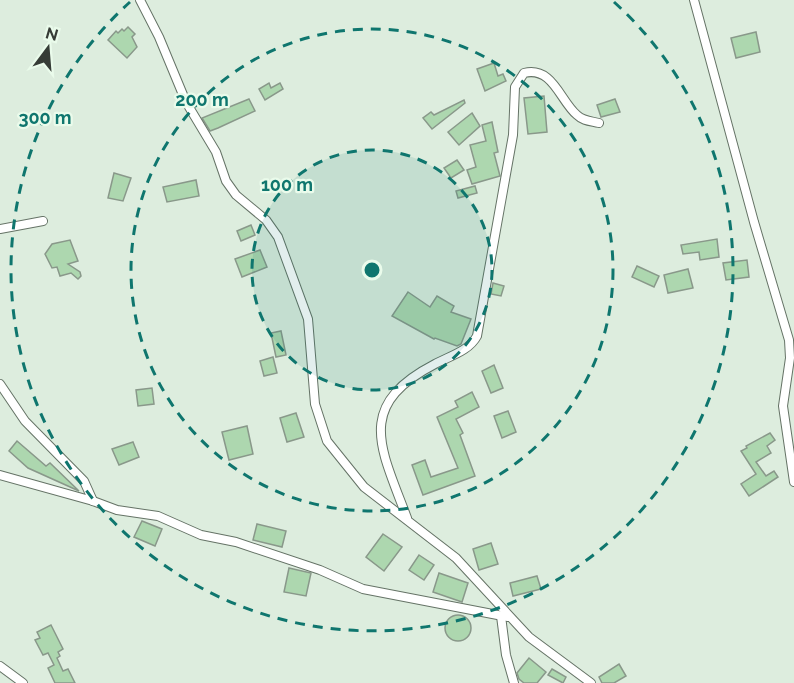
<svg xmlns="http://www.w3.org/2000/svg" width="794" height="683" viewBox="0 0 794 683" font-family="Raleway,sans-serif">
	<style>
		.building { fill: #add7af; stroke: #89988a; stroke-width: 1.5 }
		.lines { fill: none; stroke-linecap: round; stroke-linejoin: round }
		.minor-casing { stroke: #657366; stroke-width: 10 }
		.minor { stroke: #fff; stroke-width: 8 }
		.ring { fill: none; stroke: #0f766e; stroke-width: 3; stroke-dasharray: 10 8 }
		.centre { fill: #0f766e; stroke: #eafbeb; stroke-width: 3 }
		.ring-label { font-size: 18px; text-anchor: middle; font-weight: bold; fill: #0f766e; stroke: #eafbeb; stroke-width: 4.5; stroke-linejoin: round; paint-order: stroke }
	</style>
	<rect width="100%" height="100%" fill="#ddedde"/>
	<g class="building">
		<path d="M128,27L135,34L132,37L137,47L127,58L108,40L116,31L118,33L122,29L124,31Z"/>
		<path d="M756,32L760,52L736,58L731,38Z"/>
		<path d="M494,63L498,76L503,74L506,81L485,91L477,69Z"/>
		<path d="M269,83L271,88L280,83L283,89L265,100L259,89Z"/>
		<path d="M544,96L547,132L528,134L524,98Z"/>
		<path d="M249,99L255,111L218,128L210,131L202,118Z"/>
		<path d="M615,99L620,112L601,117L597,105Z"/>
		<path d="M464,100L465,103L432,129L423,118L431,112L434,115Z"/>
		<path d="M472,113L480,126L459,145L448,132Z"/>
		<path d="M492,122L498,152L494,153L500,176L472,184L467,170L476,167L470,145L486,141L482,125Z"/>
		<path d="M457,160L464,170L451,178L444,168Z"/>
		<path d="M114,173L131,178L123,201L108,198Z"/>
		<path d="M196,180L199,196L167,202L163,187Z"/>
		<path d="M475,186L477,193L458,198L456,191Z"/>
		<path d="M251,225L255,235L241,241L237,231Z"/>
		<path d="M717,239L719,257L700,260L699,252L683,254L681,245Z"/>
		<path d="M70,240L78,261L68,264L80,272L81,276L78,279L71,273L60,276L57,267L52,268L45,254L52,244Z"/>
		<path d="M260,250L267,267L242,277L235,259Z"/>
		<path d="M747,260L749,277L726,280L723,263Z"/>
		<path d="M637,266L659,276L654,287L632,277Z"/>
		<path d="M688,269L693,288L668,293L664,275Z"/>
		<path d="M493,283L504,286L501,296L491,294Z"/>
		<path d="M408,292L430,307L437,296L454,306L451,312L471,319L461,344L457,346L435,338L434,339L392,316Z"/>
		<path d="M281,331L286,355L276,357L271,333Z"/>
		<path d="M273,357L277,373L264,376L260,361Z"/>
		<path d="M494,365L503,388L491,393L482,371Z"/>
		<path d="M152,388L154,404L138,406L136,390Z"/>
		<path d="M472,392L479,407L456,419L463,433L460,435L475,476L423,495L412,465L425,460L431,477L458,468L437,417L458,407L455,401Z"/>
		<path d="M508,411L516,432L502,438L494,416Z"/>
		<path d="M296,413L304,437L287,442L280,418Z"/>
		<path d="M247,426L253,454L229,460L222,432Z"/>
		<path d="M770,433L775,440L767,446L771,453L756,462L766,476L774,471L778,477L749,496L741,484L756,474L741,451L747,448L746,446Z"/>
		<path d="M17,441L46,466L50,463L79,491L28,468L9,451Z"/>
		<path d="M133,442L139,457L119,465L112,449Z"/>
		<path d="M142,521L162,529L155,546L134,537Z"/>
		<path d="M257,524L286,531L282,547L253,540Z"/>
		<path d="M383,534L402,547L384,571L366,557Z"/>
		<path d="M491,543L498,564L479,570L473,549Z"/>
		<path d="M419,555L434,565L424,580L409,570Z"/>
		<path d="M289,568L311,573L306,596L284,592Z"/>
		<path d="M439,573L468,583L462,602L433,592Z"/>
		<path d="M537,576L541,589L513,596L510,583Z"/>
		<circle cx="458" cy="628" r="13"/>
		<path d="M51,625L63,649L58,652L60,656L57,658L63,671L68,669L75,683H55L48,668L54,665L48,653L43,655L35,640L40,638L37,632Z"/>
		<path d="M529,658L546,672L537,683H524L519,679L517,673Z"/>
		<path d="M619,664L626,676L614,683H602L599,677Z"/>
		<path d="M552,669L566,677L563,683L548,675Z"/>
	</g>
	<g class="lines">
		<defs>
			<g id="minor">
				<path d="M140,0L159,37L186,102L216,152L226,181L236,195L266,220L278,237L308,319L315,404L327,441L364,487L456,558L529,637L591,683"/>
				<path d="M694,0L754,222L789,340L790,358L783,406L794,482"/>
				<path d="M0,229L43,221"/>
				<path d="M0,384L25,421L84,481L93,501"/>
				<path d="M0,475L93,501L117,510L158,516L201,535L236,542L320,570L363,589L508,617"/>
				<path d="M407,518C381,448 354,406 435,364C450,356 469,351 477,336L513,135L515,87L524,73C553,66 560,101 577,115C583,121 591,121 599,123"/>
				<path d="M501,616L506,655L514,683"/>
				<path d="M0,666L23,683"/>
			</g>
		</defs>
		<use href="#minor" class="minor-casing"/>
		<use href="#minor" class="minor"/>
	</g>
	<circle cx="372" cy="270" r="120" fill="#0f766e" fill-opacity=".12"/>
	<g class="ring">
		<circle cx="372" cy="270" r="120"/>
		<circle cx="372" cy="270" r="241"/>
		<path d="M614 2A361 361 0 1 1 130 2"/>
	</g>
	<circle cx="372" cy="270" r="9" class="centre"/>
	<g class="ring-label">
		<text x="202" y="106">200 m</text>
		<text x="45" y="124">300 m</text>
		<text x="287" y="191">100 m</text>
	</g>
	<g transform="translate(48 48) rotate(16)" stroke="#eafbeb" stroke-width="4.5" paint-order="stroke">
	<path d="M0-4.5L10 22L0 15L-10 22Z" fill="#363c36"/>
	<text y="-9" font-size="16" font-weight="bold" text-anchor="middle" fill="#363c36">N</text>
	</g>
</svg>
